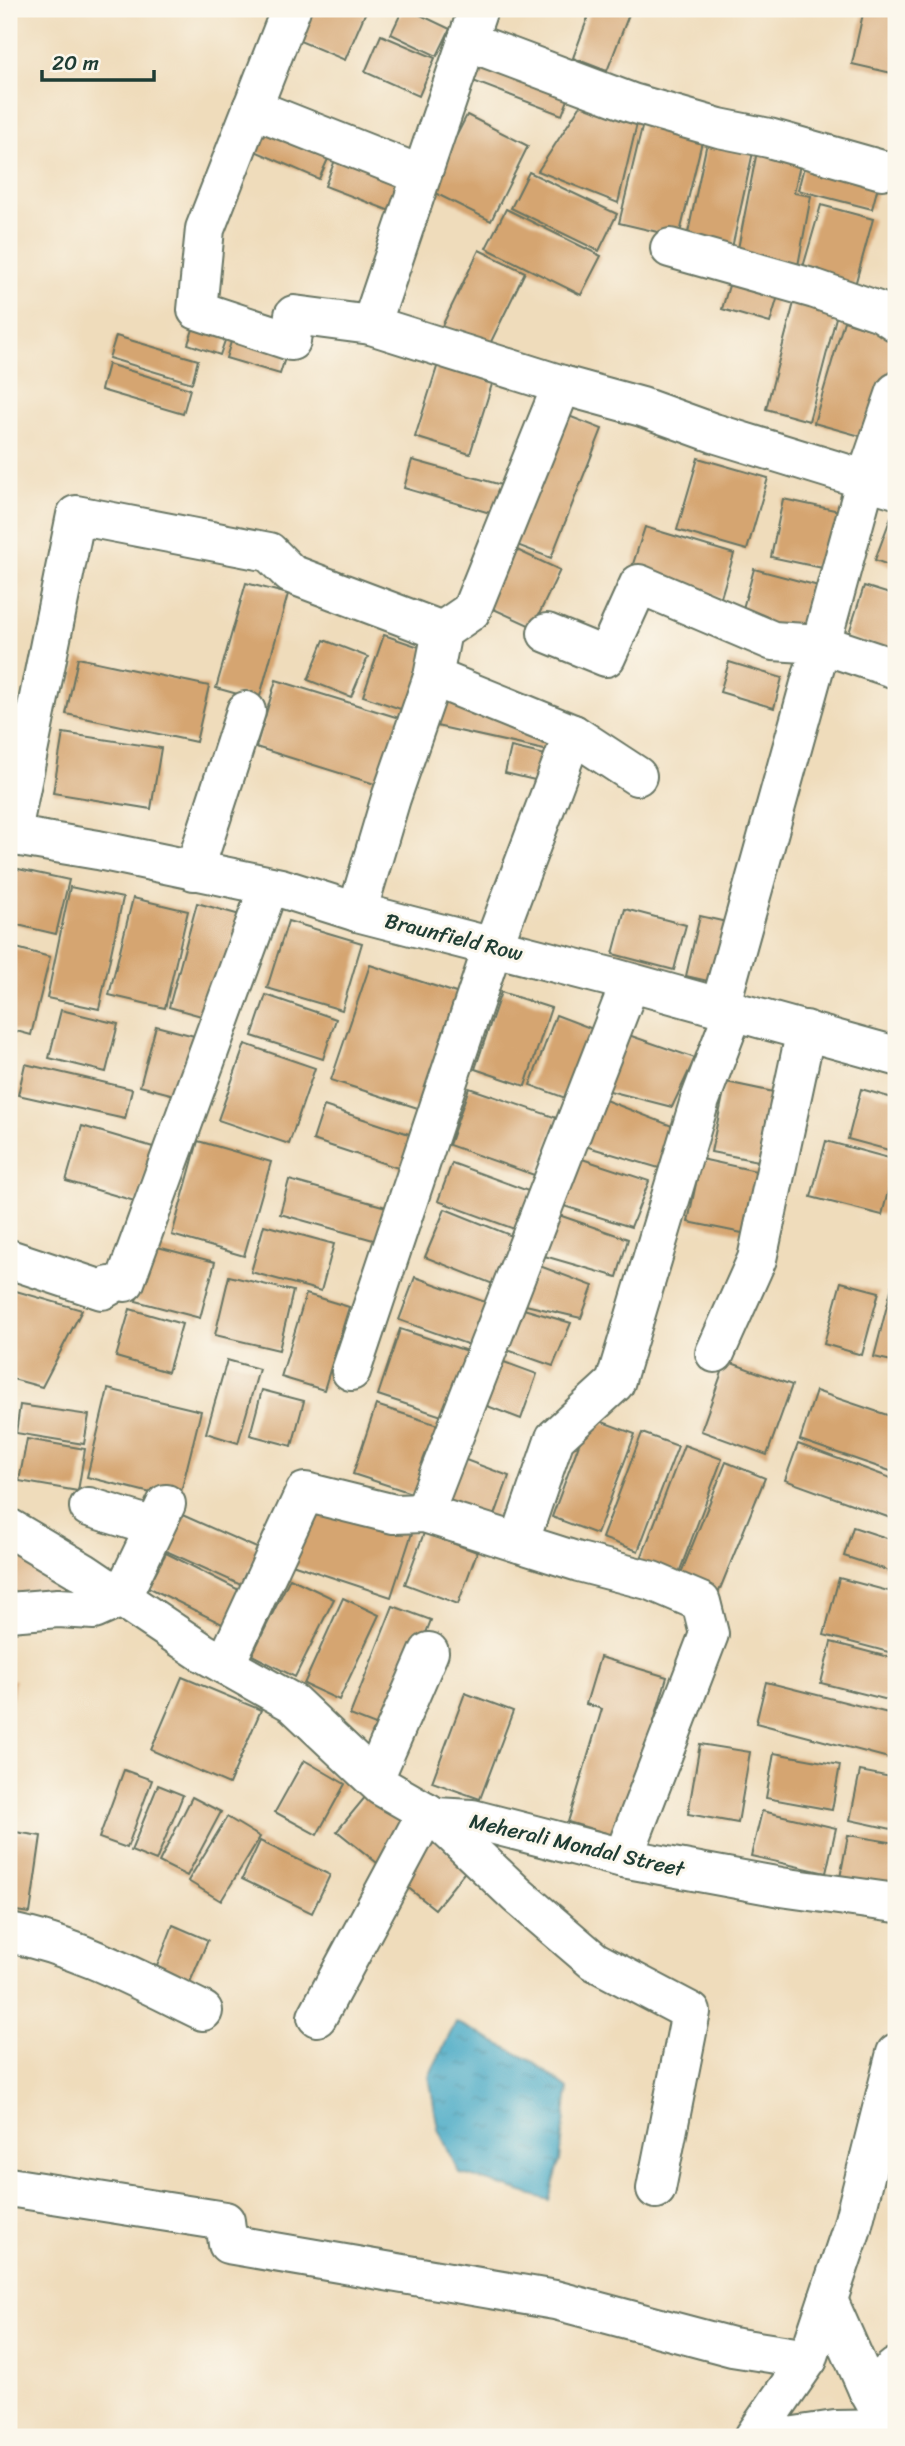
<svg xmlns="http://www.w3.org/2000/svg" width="905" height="2446" viewBox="0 0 905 2446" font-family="Sriracha,sans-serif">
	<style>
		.water { fill: url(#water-ripples); stroke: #32727c; stroke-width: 2 }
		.building { fill: #d5a571 }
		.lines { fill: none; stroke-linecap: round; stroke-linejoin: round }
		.minor-casing { stroke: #687563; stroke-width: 42 }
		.minor { stroke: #fff; stroke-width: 38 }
		.labels { text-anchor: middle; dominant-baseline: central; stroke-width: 6; stroke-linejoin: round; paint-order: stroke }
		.street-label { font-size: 21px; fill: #1f3d34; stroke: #fbf7ec }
	</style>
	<defs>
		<pattern id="water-ripples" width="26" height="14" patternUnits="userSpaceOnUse" patternTransform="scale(1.75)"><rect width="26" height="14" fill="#45a8c5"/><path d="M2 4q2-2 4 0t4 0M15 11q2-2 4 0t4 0" fill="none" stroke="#398aa1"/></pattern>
	</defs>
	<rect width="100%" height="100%" fill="#fbf7ec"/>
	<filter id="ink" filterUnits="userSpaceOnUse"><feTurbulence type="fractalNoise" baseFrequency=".0143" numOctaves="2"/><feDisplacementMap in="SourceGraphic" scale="14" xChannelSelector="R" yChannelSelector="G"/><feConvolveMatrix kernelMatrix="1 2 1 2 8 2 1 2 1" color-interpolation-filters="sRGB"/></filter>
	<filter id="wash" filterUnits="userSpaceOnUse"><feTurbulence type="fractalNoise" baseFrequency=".00686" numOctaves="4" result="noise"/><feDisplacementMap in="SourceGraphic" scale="28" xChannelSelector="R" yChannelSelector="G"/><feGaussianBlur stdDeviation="1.57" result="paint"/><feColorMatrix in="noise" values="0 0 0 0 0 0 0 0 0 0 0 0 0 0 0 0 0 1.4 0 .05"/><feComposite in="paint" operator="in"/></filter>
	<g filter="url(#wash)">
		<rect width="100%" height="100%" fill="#efdcbb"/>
		<path class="water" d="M456,2022L530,2060L568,2089L560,2161L549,2200L459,2173L438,2129L429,2076Z"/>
		<g id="blocks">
			<g class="building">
				<path d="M300,9H367L345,60L288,36Z"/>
				<path d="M403,9H408L450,29L437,56L391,34Z"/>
				<path d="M591,9H631L607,71L573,58Z"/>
				<path d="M864,9H896V74L852,64Z"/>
				<path d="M381,35L435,58L419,96L365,72Z"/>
				<path d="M484,53L573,87L562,115L473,81Z"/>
				<path d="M591,89L640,111L618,203L538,171Z"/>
				<path d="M467,115L528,146L491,221L429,190Z"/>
				<path d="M645,115L705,129L679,237L619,223Z"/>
				<path d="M269,119L333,148L319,179L255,151Z"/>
				<path d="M709,133L755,143L730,257L685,247Z"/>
				<path d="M758,146L802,155L794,193L811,196L797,271L736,259Z"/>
				<path d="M339,150L412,178L398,214L325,186Z"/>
				<path d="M807,155L881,175L872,209L798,190Z"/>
				<path d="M529,172L617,214L599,251L511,208Z"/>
				<path d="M821,205L873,219L854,289L801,274Z"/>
				<path d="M506,209L601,256L581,295L486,248Z"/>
				<path d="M479,250L525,272L487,350L441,328Z"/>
				<path d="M733,272L781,286L770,323L722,309Z"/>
				<path d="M796,295L839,306L809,421L766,409Z"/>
				<path d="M198,315L230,326L220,355L188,344Z"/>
				<path d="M844,321L896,337V352L871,439L814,423Z"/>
				<path d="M235,329L289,345L280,374L226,358Z"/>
				<path d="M116,336L198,360L192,383L109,358Z"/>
				<path d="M108,364L190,389L183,414L101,390Z"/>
				<path d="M438,364L493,381L470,454L415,437Z"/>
				<path d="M556,411L602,429L551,558L504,540Z"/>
				<path d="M698,458L768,478L747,550L677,530Z"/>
				<path d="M412,460L505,486L497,515L404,488Z"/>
				<path d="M783,499L844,512L832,570L771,557Z"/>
				<path d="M891,517L896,519V568L875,560Z"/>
				<path d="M645,527L734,554L721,597L631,570Z"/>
				<path d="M502,543L560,570L533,627L476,601Z"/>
				<path d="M754,569L826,588L813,638L740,619Z"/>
				<path d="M246,583L288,594L259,700L216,688Z"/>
				<path d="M864,586L896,596V652L848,636Z"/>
				<path d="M384,635L434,652L412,713L363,696Z"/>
				<path d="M324,640L368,657L351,697L308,680Z"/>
				<path d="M78,658L209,686L196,742L66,714Z"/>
				<path d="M729,662L782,678L774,708L720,692Z"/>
				<path d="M276,680L399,718L378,785L256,747Z"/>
				<path d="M437,685L563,733L558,753L423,723Z"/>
				<path d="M63,733L161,748L151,809L53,793Z"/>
				<path d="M511,747L558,758L552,784L505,773Z"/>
				<path d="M9,867L69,880L56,934L9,923Z"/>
				<path d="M70,887L123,898L99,1009L47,998Z"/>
				<path d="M133,898L188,911L165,1008L109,995Z"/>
				<path d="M197,903L240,915L212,1019L169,1007Z"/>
				<path d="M625,909L686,925L674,970L613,954Z"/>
				<path d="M700,916L735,924L721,984L686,976Z"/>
				<path d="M288,921L362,943L342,1010L267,988Z"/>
				<path d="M9,946L50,957L31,1035L9,1029Z"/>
				<path d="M370,965L465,996L427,1111L331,1080Z"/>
				<path d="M501,992L551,1008L525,1086L475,1069Z"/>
				<path d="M266,995L336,1019L323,1059L252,1036Z"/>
				<path d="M61,1010L118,1024L106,1072L49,1058Z"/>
				<path d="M556,1015L593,1029L568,1099L530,1085Z"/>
				<path d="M156,1026L202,1038L186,1098L140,1086Z"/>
				<path d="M617,1031L695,1058L672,1107L598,1088Z"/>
				<path d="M245,1044L315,1068L289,1144L218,1120Z"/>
				<path d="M25,1064L132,1089L125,1119L18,1095Z"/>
				<path d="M726,1082L788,1095L774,1164L711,1152Z"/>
				<path d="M469,1088L557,1118L537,1176L449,1145Z"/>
				<path d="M861,1089L896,1099V1152L848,1139Z"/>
				<path d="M600,1098L672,1126L659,1168L585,1146Z"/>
				<path d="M324,1106L418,1137L407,1171L313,1140Z"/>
				<path d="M82,1126L153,1147L138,1202L66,1181Z"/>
				<path d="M198,1141L271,1162L244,1256L172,1235Z"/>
				<path d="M826,1141L896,1160L882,1215L811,1197Z"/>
				<path d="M576,1157L649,1181L631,1227L561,1205Z"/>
				<path d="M701,1159L770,1174L757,1236L688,1222Z"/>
				<path d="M452,1163L531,1192L517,1230L438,1201Z"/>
				<path d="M289,1180L386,1207L377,1241L280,1214Z"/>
				<path d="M445,1209L522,1240L503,1288L425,1257Z"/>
				<path d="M553,1213L628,1239L617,1277L541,1255Z"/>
				<path d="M264,1225L334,1244L321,1291L251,1272Z"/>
				<path d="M150,1245L215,1262L200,1318L136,1301Z"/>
				<path d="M529,1262L593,1286L581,1318L517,1303Z"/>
				<path d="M229,1276L293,1291L279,1350L215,1335Z"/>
				<path d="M415,1277L494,1305L478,1348L399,1320Z"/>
				<path d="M841,1282L879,1292L862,1355L824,1344Z"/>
				<path d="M893,1282L896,1283V1362L874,1357Z"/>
				<path d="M9,1289L82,1310L42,1387L9,1378Z"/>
				<path d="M306,1294L349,1307L324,1390L281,1377Z"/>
				<path d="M510,1305L571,1323L553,1366L496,1346Z"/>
				<path d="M130,1309L182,1324L168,1372L116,1357Z"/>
				<path d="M400,1329L476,1354L454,1420L378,1395Z"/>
				<path d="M493,1358L537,1374L521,1419L477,1402Z"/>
				<path d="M227,1360L259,1369L238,1443L206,1433Z"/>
				<path d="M726,1361L792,1385L767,1455L701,1431Z"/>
				<path d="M108,1389L201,1411L179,1500L87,1477Z"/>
				<path d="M262,1390L304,1401L292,1446L250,1435Z"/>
				<path d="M816,1391L896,1418V1473L800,1440Z"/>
				<path d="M20,1405L89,1415L84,1444L16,1433Z"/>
				<path d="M376,1405L447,1428L424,1497L353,1474Z"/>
				<path d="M589,1417L635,1434L597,1534L552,1517Z"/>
				<path d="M642,1433L678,1446L638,1551L602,1538Z"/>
				<path d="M27,1439L85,1449L78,1491L19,1481Z"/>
				<path d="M798,1444L896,1480V1520L785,1480Z"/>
				<path d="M684,1445L722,1459L677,1578L639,1564Z"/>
				<path d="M455,1456L509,1476L494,1518L439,1501Z"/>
				<path d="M726,1462L765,1478L716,1599L677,1583Z"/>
				<path d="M313,1500L412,1533L391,1597L292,1564Z"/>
				<path d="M180,1514L259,1549L243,1586L164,1550Z"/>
				<path d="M853,1527L896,1541V1573L844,1556Z"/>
				<path d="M424,1533L477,1552L458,1604L405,1584Z"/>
				<path d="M12,1550L67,1580V1600L9,1598V1565Z"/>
				<path d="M166,1553L243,1592L226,1626L148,1587Z"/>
				<path d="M290,1578L334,1599L295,1677L252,1655Z"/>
				<path d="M839,1578L896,1593V1654L824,1635Z"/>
				<path d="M343,1598L379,1615L339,1700L304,1684Z"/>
				<path d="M393,1606L431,1620L388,1730L350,1715Z"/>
				<path d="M831,1642L896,1659V1702L821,1683Z"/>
				<path d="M600,1657L667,1677L620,1837L568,1822L602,1709L586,1704Z"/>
				<path d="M182,1677L261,1710L229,1784L151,1750Z"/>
				<path d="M9,1679L15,1680L10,1718H9Z"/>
				<path d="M766,1682L896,1715V1760L756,1723Z"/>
				<path d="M465,1693L513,1711L480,1799L432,1782Z"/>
				<path d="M700,1744L750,1752L738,1823L688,1814Z"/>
				<path d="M774,1753L840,1765L832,1810L766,1798Z"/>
				<path d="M304,1760L345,1784L317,1835L275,1812Z"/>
				<path d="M124,1770L152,1780L127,1848L99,1838Z"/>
				<path d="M860,1771L896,1778V1830L850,1820Z"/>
				<path d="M158,1785L183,1795L156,1861L131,1851Z"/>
				<path d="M371,1790L468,1868L435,1909L337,1831Z"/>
				<path d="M192,1797L221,1812L187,1876L159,1862Z"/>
				<path d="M762,1811L836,1828L826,1873L751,1856Z"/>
				<path d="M227,1817L260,1837L221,1901L188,1881Z"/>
				<path d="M9,1831L41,1836L30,1913L9,1910Z"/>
				<path d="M848,1835L896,1843L895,1888L840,1878Z"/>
				<path d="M260,1841L330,1875L312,1913L242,1879Z"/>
				<path d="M173,1925L208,1940L188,1987L154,1974Z"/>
			</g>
		</g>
	</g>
	<g filter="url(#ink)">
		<use href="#blocks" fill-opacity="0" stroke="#687563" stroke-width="2"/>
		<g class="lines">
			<defs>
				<g id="minor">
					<path d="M291,9L205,229L197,310L291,341L294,315L371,325"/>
					<path d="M478,9L371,325L562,385L642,407L714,433L896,489"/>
					<path d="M467,41L632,103L719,128L769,138L882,170"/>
					<path d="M252,108L421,175"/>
					<path d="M670,248L815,289L881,312L896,322"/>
					<path d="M896,392L866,479L821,644L896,669"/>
					<path d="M547,633L606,657L639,584L773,641L821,644L720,1007"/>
					<path d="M433,677L573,734L637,776"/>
					<path d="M9,835L98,850L281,888L357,912L614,978L896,1056"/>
					<path d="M11,836L76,515L269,552L291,574L442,631"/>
					<path d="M194,871L246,711"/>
					<path d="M357,912L391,798L433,677L442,631L471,611L562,385"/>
					<path d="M9,1259L102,1290L109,1286"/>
					<path d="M125,1282L269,886"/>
					<path d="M715,1353L757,1259L806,1030"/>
					<path d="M351,1371L493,946L573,734"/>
					<path d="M89,1507L154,1527"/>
					<path d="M424,1513L630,983"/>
					<path d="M9,1528L83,1572L202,1652L293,1703L381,1786L435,1817L472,1819L623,1858L781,1887L896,1903"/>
					<path d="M519,1543L555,1438L615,1383L700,1100L734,1010"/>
					<path d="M9,1612L58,1608L94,1610L121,1598L166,1504"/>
					<path d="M225,1665L305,1492L394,1514L424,1513L579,1562L652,1581L701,1602L709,1634L623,1858"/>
					<path d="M374,1779L429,1652"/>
					<path d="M435,1817L517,1895L594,1961L691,2012L656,2189"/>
					<path d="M9,1933C77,1946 141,1981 203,2011"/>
					<path d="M317,2017L427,1812"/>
					<path d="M9,2187L225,2221L228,2244L555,2300L732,2347L808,2359"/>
					<path d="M828,2300L868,2390L891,2430"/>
					<path d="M868,2390L896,2367"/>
					<path d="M754,2437L808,2359L852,2228L896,2053"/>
					<path d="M788,2437L835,2430L896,2429"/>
				</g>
			</defs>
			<use href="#minor" class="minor-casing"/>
			<use href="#minor" class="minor"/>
		</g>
	</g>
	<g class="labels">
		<g class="street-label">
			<text transform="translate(454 937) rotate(14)">Braunfield Row</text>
			<text transform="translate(577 1845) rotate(13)">Meherali Mondal Street</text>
		</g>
	</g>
	<rect width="905" height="2446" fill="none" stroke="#fbf7ec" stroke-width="35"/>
	<path d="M42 70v10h112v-10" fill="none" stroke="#1f3d34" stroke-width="3.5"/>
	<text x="52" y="70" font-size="21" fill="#1f3d34" stroke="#fbf7ec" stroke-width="5" paint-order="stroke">20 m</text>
</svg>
